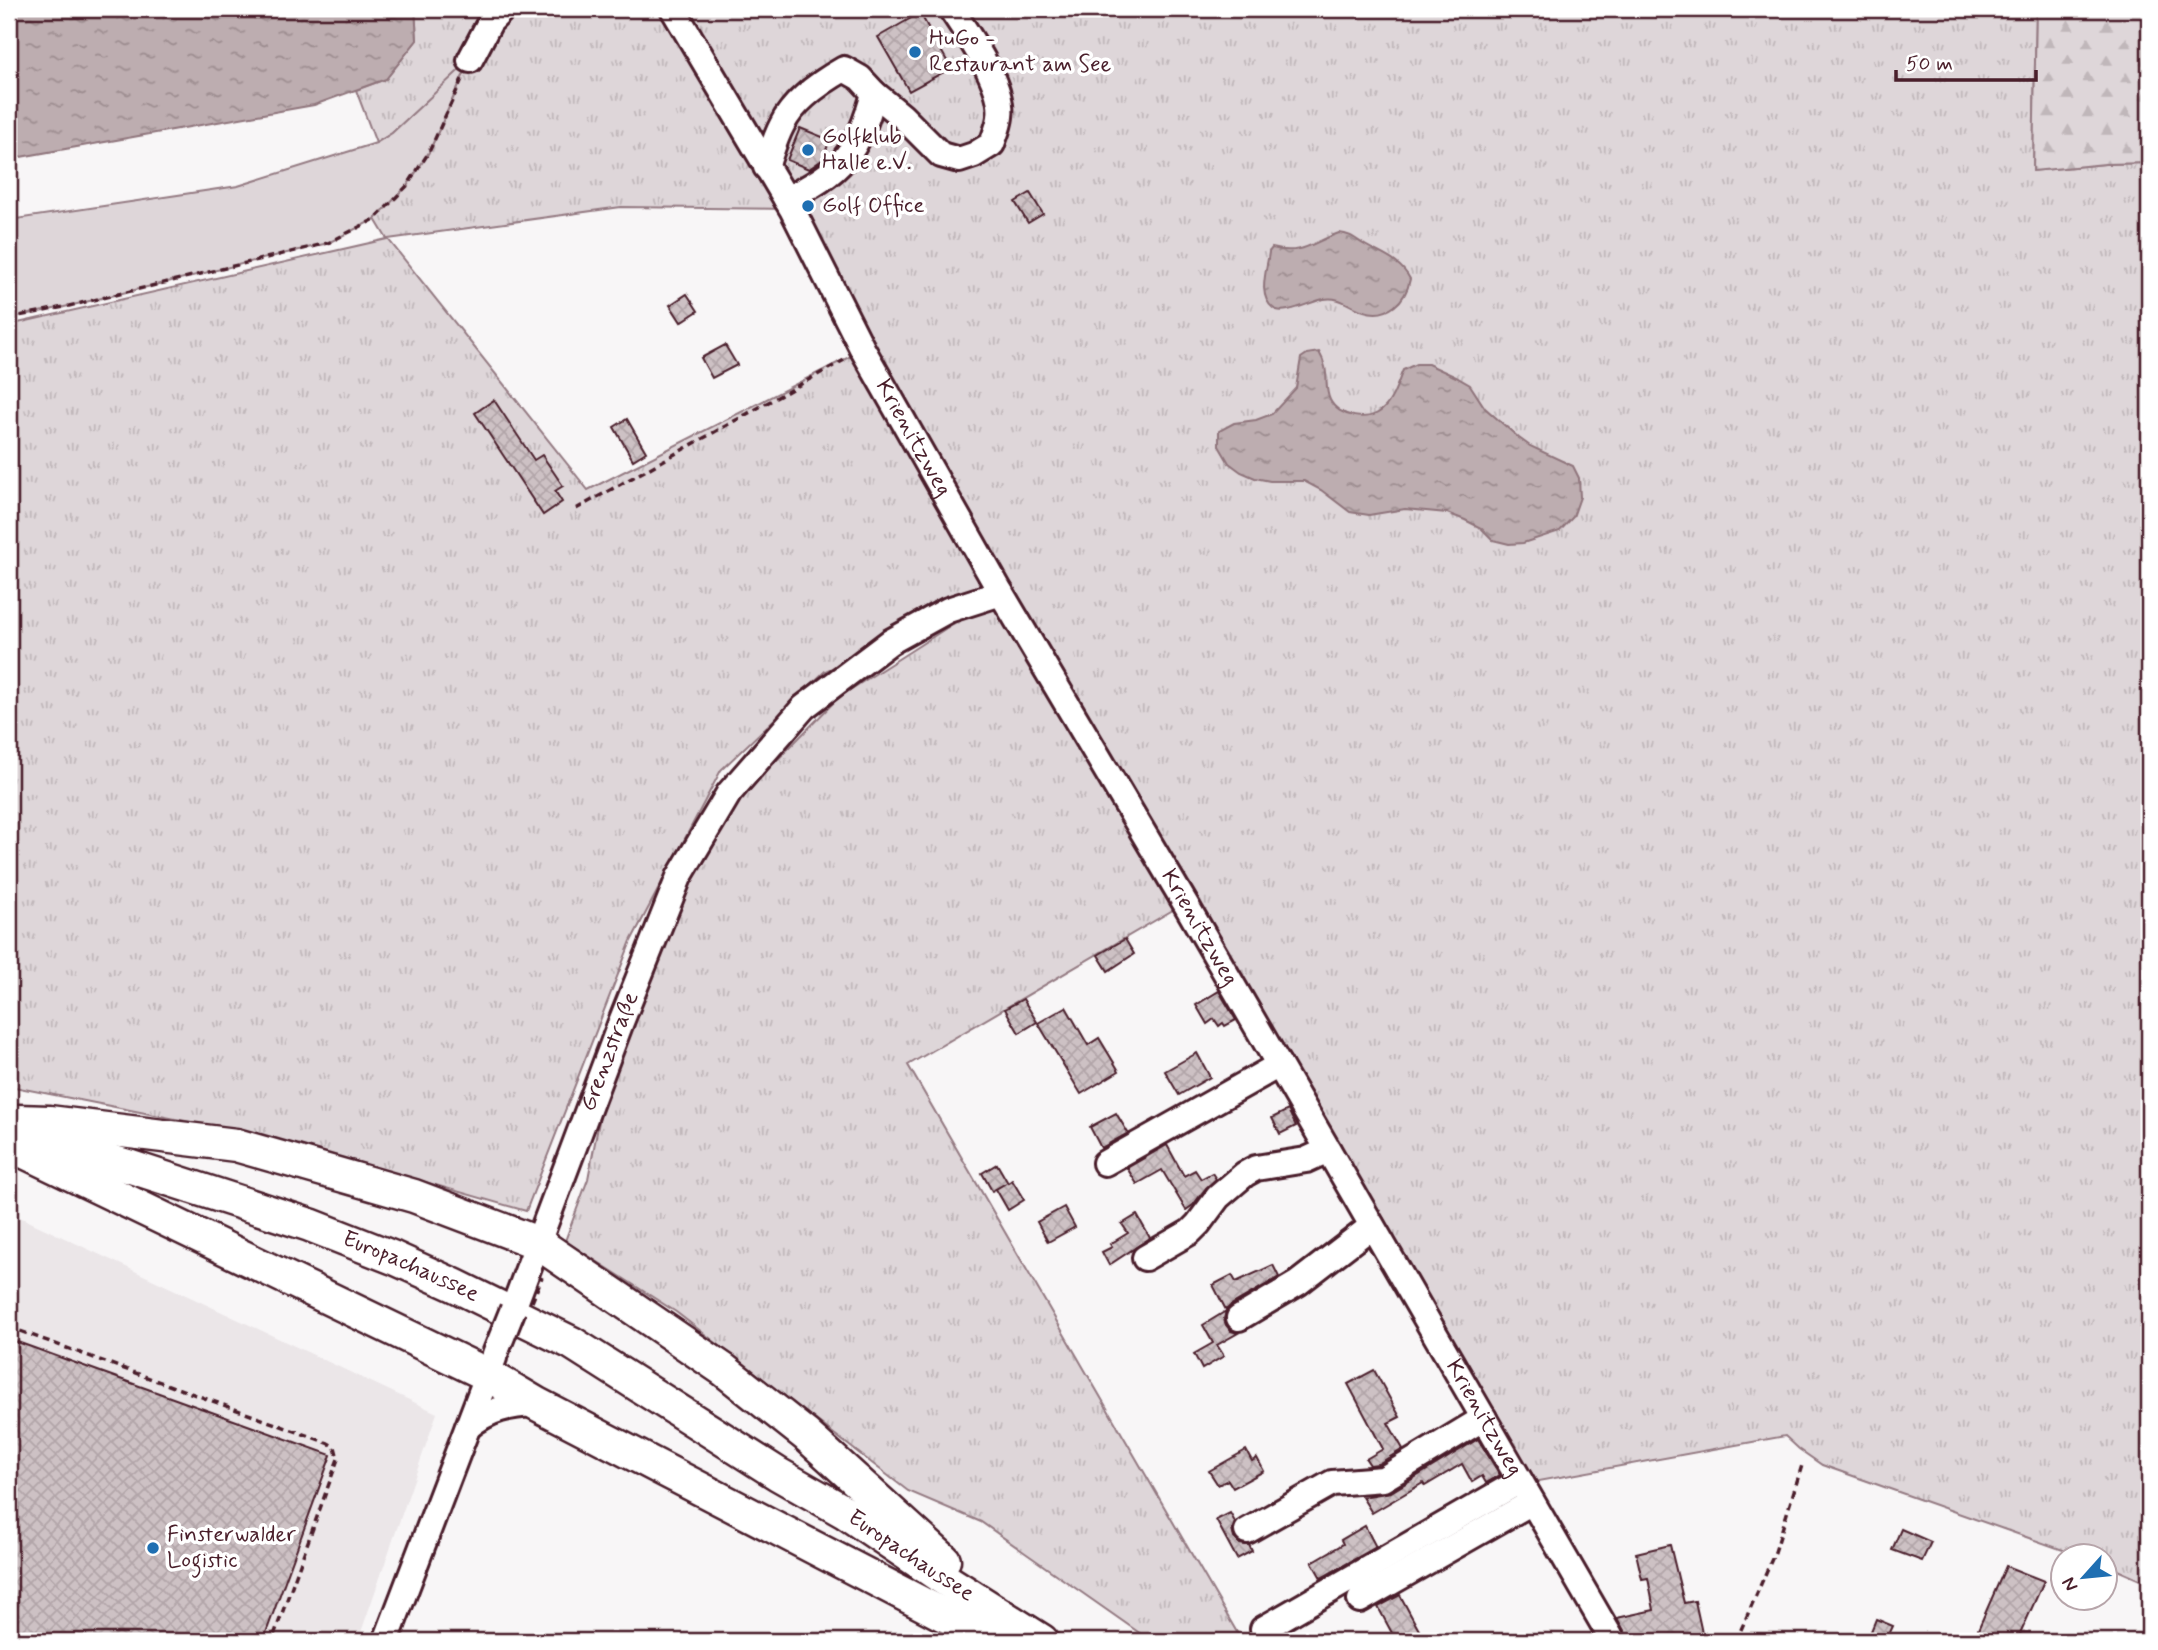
<svg xmlns="http://www.w3.org/2000/svg" width="2158" height="1650" viewBox="0 0 2158 1650" font-family="Mynerve,sans-serif">
	<style>
		.built { fill: #ebe6e8 }
		.grass { fill: url(#grass-tufts); stroke: #947a82; stroke-width: 2; fill-rule: evenodd }
		.forest { fill: url(#forest-firs); stroke: #947a82; stroke-width: 2 }
		.park { fill: #ded6d9; stroke: #947a82; stroke-width: 2 }
		.water { fill: url(#water-ripples); stroke: #8f747b; stroke-width: 2 }
		.building { fill: url(#building-cross-hatch); stroke: #4a1f2b; stroke-width: 2 }
		.lines { fill: none; stroke-linecap: round; stroke-linejoin: round }
		.minor-casing { stroke: #4a1f2b; stroke-width: 30 }
		.major-casing { stroke: #4a1f2b; stroke-width: 37 }
		.path { stroke: #4a1f2b; stroke-width: 3.5; stroke-dasharray: 7 5; stroke-linecap: butt }
		.minor { stroke: #fff; stroke-width: 24 }
		.major { stroke: #fff; stroke-width: 32 }
		.minor-bridge-casing { stroke: #4a1f2b; stroke-width: 30; stroke-linecap: butt }
		.path-bridge { stroke: #4a1f2b; stroke-width: 3.5; stroke-dasharray: 7 5; stroke-linecap: butt }
		.minor-bridge { stroke: #fff; stroke-width: 24 }
		.poi-dot { fill: #1f6fb2; stroke: #fff; stroke-width: 2.5 }
		.labels { text-anchor: middle; dominant-baseline: central; stroke-width: 7; stroke-linejoin: round; paint-order: stroke }
		.poi-label { font-size: 23px; fill: #4a1f2b; stroke: #fff; text-anchor: start }
		.street-label { font-size: 23px; fill: #4a1f2b; stroke: #fff }
	</style>
	<defs>
		<pattern id="grass-tufts" width="24" height="20" patternUnits="userSpaceOnUse" patternTransform="scale(1.75)"><rect width="24" height="20" fill="#ded6d9"/><path d="M3 7l-1-3M5 7V3M7 7l1-3M15 17l-1-3M17 17v-4M19 17l1-3" fill="none" stroke="#c0b7ba"/></pattern>
		<pattern id="forest-firs" width="22" height="20" patternUnits="userSpaceOnUse" patternTransform="scale(1.75)"><rect width="22" height="20" fill="#ded6d9"/><path d="M5 1l3.5 6h-7zM16 11l3.5 6h-7z" fill="#c0b7ba"/></pattern>
		<pattern id="water-ripples" width="26" height="14" patternUnits="userSpaceOnUse" patternTransform="scale(1.75)"><rect width="26" height="14" fill="#bdadb0"/><path d="M2 4q2-2 4 0t4 0M15 11q2-2 4 0t4 0" fill="none" stroke="#9c8c8f"/></pattern>
		<pattern id="building-cross-hatch" width="8" height="8" patternUnits="userSpaceOnUse" patternTransform="scale(1.75)"><rect width="8" height="8" fill="#cdc1c4"/><path d="M0 0l8 8M0 8l8-8" fill="none" stroke="#b2a5a9"/></pattern>
	</defs>
	<rect width="100%" height="100%" fill="#f8f6f7"/>
	<filter id="ink" filterUnits="userSpaceOnUse"><feTurbulence type="fractalNoise" baseFrequency=".0143" numOctaves="2"/><feDisplacementMap in="SourceGraphic" scale="14" xChannelSelector="R" yChannelSelector="G"/><feConvolveMatrix kernelMatrix="1 2 1 2 8 2 1 2 1" color-interpolation-filters="sRGB"/></filter>
	<g filter="url(#ink)">
		<path class="built" d="M9,1212L437,1413L358,1641H9Z"/>
		<path class="grass" d="M415,9H2036L2033,171L2105,164L2149,163V1584L2106,1565V1556L2077,1555L1822,1465L1799,1449L1785,1436L1533,1482L1178,907L908,1065L1242,1641H1151L981,1522L908,1491L676,1312L565,1241L588,1179L601,1111L651,974L686,888L742,796L839,697L998,595L825,671L721,770L631,941L526,1211L276,1139L9,1086V325L387,239L375,219L429,152L469,62L392,133L376,143L356,90L386,79L417,40ZM621,207L792,209L863,350L588,490L388,239Z"/>
		<path class="forest" d="M2036,9H2149V163L2105,164L2033,171Z"/>
		<path class="park" d="M470,60L429,152L407,186L375,219L328,243L69,306L9,318V220L238,186L376,143L392,133Z"/>
		<g class="water">
			<path d="M9,9H415L417,40L386,79L314,105L9,159Z"/>
			<path d="M1339,233C1351,234 1355,239 1365,245C1382,255 1400,260 1410,279C1406,301 1388,319 1364,311C1349,307 1341,296 1324,299C1311,301 1283,317 1273,308C1257,295 1267,270 1269,252L1272,248C1302,256 1313,242 1339,233Z"/>
			<path d="M1319,352C1331,372 1323,385 1330,400C1338,417 1369,423 1383,409C1393,400 1398,382 1403,370L1416,364H1428L1456,377L1470,385L1485,408L1519,438L1530,446L1573,466L1579,478L1580,497L1573,517L1560,531L1523,543L1509,544L1493,540L1481,528L1465,520L1447,513L1405,509L1369,515L1350,512L1321,490L1304,481H1270L1255,478L1241,472L1229,463L1219,446V431L1234,423L1256,420L1272,414L1296,388L1301,358L1307,354Z"/>
		</g>
		<g class="building">
			<path d="M920,13L951,68L909,91L878,37Z"/>
			<path d="M800,128L830,140L822,160L809,169L787,160Z"/>
			<path d="M1030,193L1043,214L1028,223L1015,202Z"/>
			<path d="M687,294L698,311L681,322L670,305Z"/>
			<path d="M725,345L737,365L712,378L701,358Z"/>
			<path d="M494,400L534,460L542,455L563,486L555,491L562,502L543,515L475,413Z"/>
			<path d="M627,419L646,452L633,460L614,427Z"/>
			<path d="M1125,939L1134,954L1108,971L1098,955Z"/>
			<path d="M1219,991L1236,1020L1225,1026L1223,1023L1219,1026L1214,1019L1207,1024L1196,1005Z"/>
			<path d="M1023,999L1037,1022L1019,1033L1005,1009Z"/>
			<path d="M1066,1007L1088,1045L1099,1038L1119,1071L1081,1094L1038,1023Z"/>
			<path d="M1197,1053L1210,1077L1179,1095L1165,1071Z"/>
			<path d="M1288,1110L1296,1126L1280,1134L1272,1118Z"/>
			<path d="M1116,1113L1128,1133L1101,1148L1090,1127Z"/>
			<path d="M1167,1145L1184,1176L1195,1170L1201,1179L1212,1173L1216,1179L1206,1188L1193,1205L1186,1210L1162,1170L1137,1184L1127,1168Z"/>
			<path d="M997,1164L1008,1183L1012,1180L1024,1200L1008,1210L996,1189L1006,1183L992,1191L982,1173Z"/>
			<path d="M1064,1207L1075,1227L1048,1242L1037,1222Z"/>
			<path d="M1137,1215L1150,1238L1109,1265L1102,1252L1112,1247L1110,1244L1128,1233L1122,1224Z"/>
			<path d="M1273,1265L1279,1277L1231,1305L1226,1310L1213,1285L1232,1275L1236,1282Z"/>
			<path d="M1226,1311L1224,1319L1226,1325L1231,1331L1238,1333L1217,1345L1224,1356L1202,1369L1194,1354L1213,1343L1203,1325Z"/>
			<path d="M9,1339L331,1455L263,1641H9Z"/>
			<path d="M1374,1370L1400,1417L1388,1423L1403,1449L1378,1464L1370,1465L1366,1459L1383,1449L1348,1384Z"/>
			<path d="M1478,1439L1500,1475L1486,1483L1482,1476L1472,1482L1462,1464L1425,1486L1423,1483L1372,1513L1362,1497L1391,1492Z"/>
			<path d="M1246,1450L1252,1461L1257,1458L1264,1471L1233,1488L1228,1480L1218,1485L1209,1471Z"/>
			<path d="M1230,1513L1235,1522L1232,1530L1234,1538L1240,1544L1249,1545L1252,1551L1237,1559L1216,1520Z"/>
			<path d="M1365,1526L1376,1547L1321,1578L1312,1562L1343,1544L1341,1540Z"/>
			<path d="M1901,1529L1931,1542L1922,1561L1892,1550Z"/>
			<path d="M1670,1545L1684,1603L1695,1601L1702,1633L1664,1641H1628L1626,1634L1617,1618L1654,1610L1648,1578L1642,1579L1636,1553Z"/>
			<path d="M2006,1566L2044,1581L2017,1641H1973Z"/>
			<path d="M1400,1595L1415,1623L1425,1641H1396L1393,1635L1378,1607Z"/>
			<path d="M1876,1619L1893,1626L1886,1641H1867Z"/>
		</g>
		<g class="lines">
			<defs>
				<g id="minor">
					<path id="s1" d="M673,9L792,209L863,350L1001,593L1185,903L1613,1641"/>
					<path d="M470,60L490,22L503,9"/>
					<path d="M874,93L902,116L941,155L959,160L974,155L992,144C995,135 999,126 1000,117C1005,86 968,35 951,9"/>
					<path d="M766,167C771,153 775,138 782,125C794,100 821,82 844,69L860,78L874,93C859,152 841,173 786,199"/>
					<path d="M1105,1163L1279,1065"/>
					<path d="M1145,1258L1190,1232L1198,1224L1218,1197L1245,1174L1256,1168L1306,1160L1328,1150"/>
					<path id="s2" d="M513,1309L621,1022L679,877L729,793L804,707L890,642L948,610L1001,593"/>
					<path d="M1239,1318L1298,1283L1372,1226"/>
					<path d="M468,1427C489,1409 510,1405 537,1404"/>
					<path d="M1247,1531L1332,1483L1383,1479L1484,1418"/>
					<path d="M1360,1600L1532,1502"/>
					<path d="M1263,1629L1520,1481"/>
					<path d="M386,1641L494,1358"/>
				</g>
				<g id="major">
					<path d="M17,1121L49,1122L236,1145L414,1196L538,1243L724,1370L806,1435L944,1560"/>
					<path id="s3" d="M9,1132L131,1167L310,1225L394,1258L454,1285L572,1343L778,1474L845,1512L941,1577L1042,1641"/>
					<path d="M23,1151L488,1375L537,1404L944,1615L1001,1641"/>
				</g>
			</defs>
			<use href="#minor" class="minor-casing"/>
			<use href="#major" class="major-casing"/>
			<g class="path">
				<path d="M9,318L69,306L328,243L375,219L407,186L429,152L462,79"/>
				<path d="M576,509L846,359"/>
				<path d="M9,1327L328,1443L335,1447L338,1459L272,1641"/>
				<path d="M1736,1641L1775,1552L1803,1462"/>
			</g>
			<use href="#minor" class="minor"/>
			<use href="#major" class="major"/>
			<defs>
				<path id="minor-bridge" d="M495,1354L513,1309"/>
			</defs>
			<use href="#minor-bridge" class="minor-bridge-casing"/>
			<path class="path-bridge" d="M532,1302L542,1277"/>
			<use href="#minor-bridge" class="minor-bridge"/>
		</g>
	</g>
	<g class="poi-dot">
		<circle cx="915" cy="52" r="7"/>
		<circle cx="808" cy="150" r="7"/>
		<circle cx="808" cy="206" r="7"/>
		<circle cx="153" cy="1548" r="7"/>
	</g>
	<g class="labels">
		<g class="poi-label">
			<text x="929" y="39">HuGo -<tspan x="929" dy="26">Restaurant am See</tspan></text>
			<text x="822" y="137">Golfklub<tspan x="822" dy="26">Halle e.V.</tspan></text>
			<text x="822" y="206">Golf Office</text>
			<text x="167" y="1535">Finsterwalder<tspan x="167" dy="26">Logistic</tspan></text>
		</g>
		<g class="street-label">
			<text stroke="none"><textPath href="#s1" startOffset="492">Krienitzweg</textPath></text>
			<text stroke="none"><textPath href="#s1" startOffset="1059">Krienitzweg</textPath></text>
			<text stroke="none"><textPath href="#s2" startOffset="275">Grenzstraße</textPath></text>
			<text stroke="none"><textPath href="#s3" startOffset="424">Europachaussee</textPath></text>
			<text stroke="none"><textPath href="#s1" startOffset="1626">Krienitzweg</textPath></text>
			<text stroke="none"><textPath href="#s3" startOffset="1003">Europachaussee</textPath></text>
		</g>
	</g>
	<rect width="2158" height="1650" fill="none" stroke="#fff" stroke-width="35"/>
	<rect x="18" y="18" width="2123" height="1615" fill="none" stroke="#4a1f2b" stroke-width="2.5" filter="url(#ink)"/>
	<g transform="translate(2084 1577) rotate(243)"><circle r="33" fill="#ffffff" stroke="#b7a5aa" stroke-width="2"/>
	<path d="M0-5L12 26L0 18L-12 26Z" fill="#1f6fb2"/>
	<text y="-10" font-size="19" font-weight="bold" text-anchor="middle" fill="#4a1f2b">N</text>
	</g>
	<path d="M1896 70v10h140v-10" fill="none" stroke="#4a1f2b" stroke-width="3.5"/>
	<text x="1906" y="70" font-size="21" fill="#4a1f2b" stroke="#ffffff" stroke-width="5" paint-order="stroke">50 m</text>
</svg>
